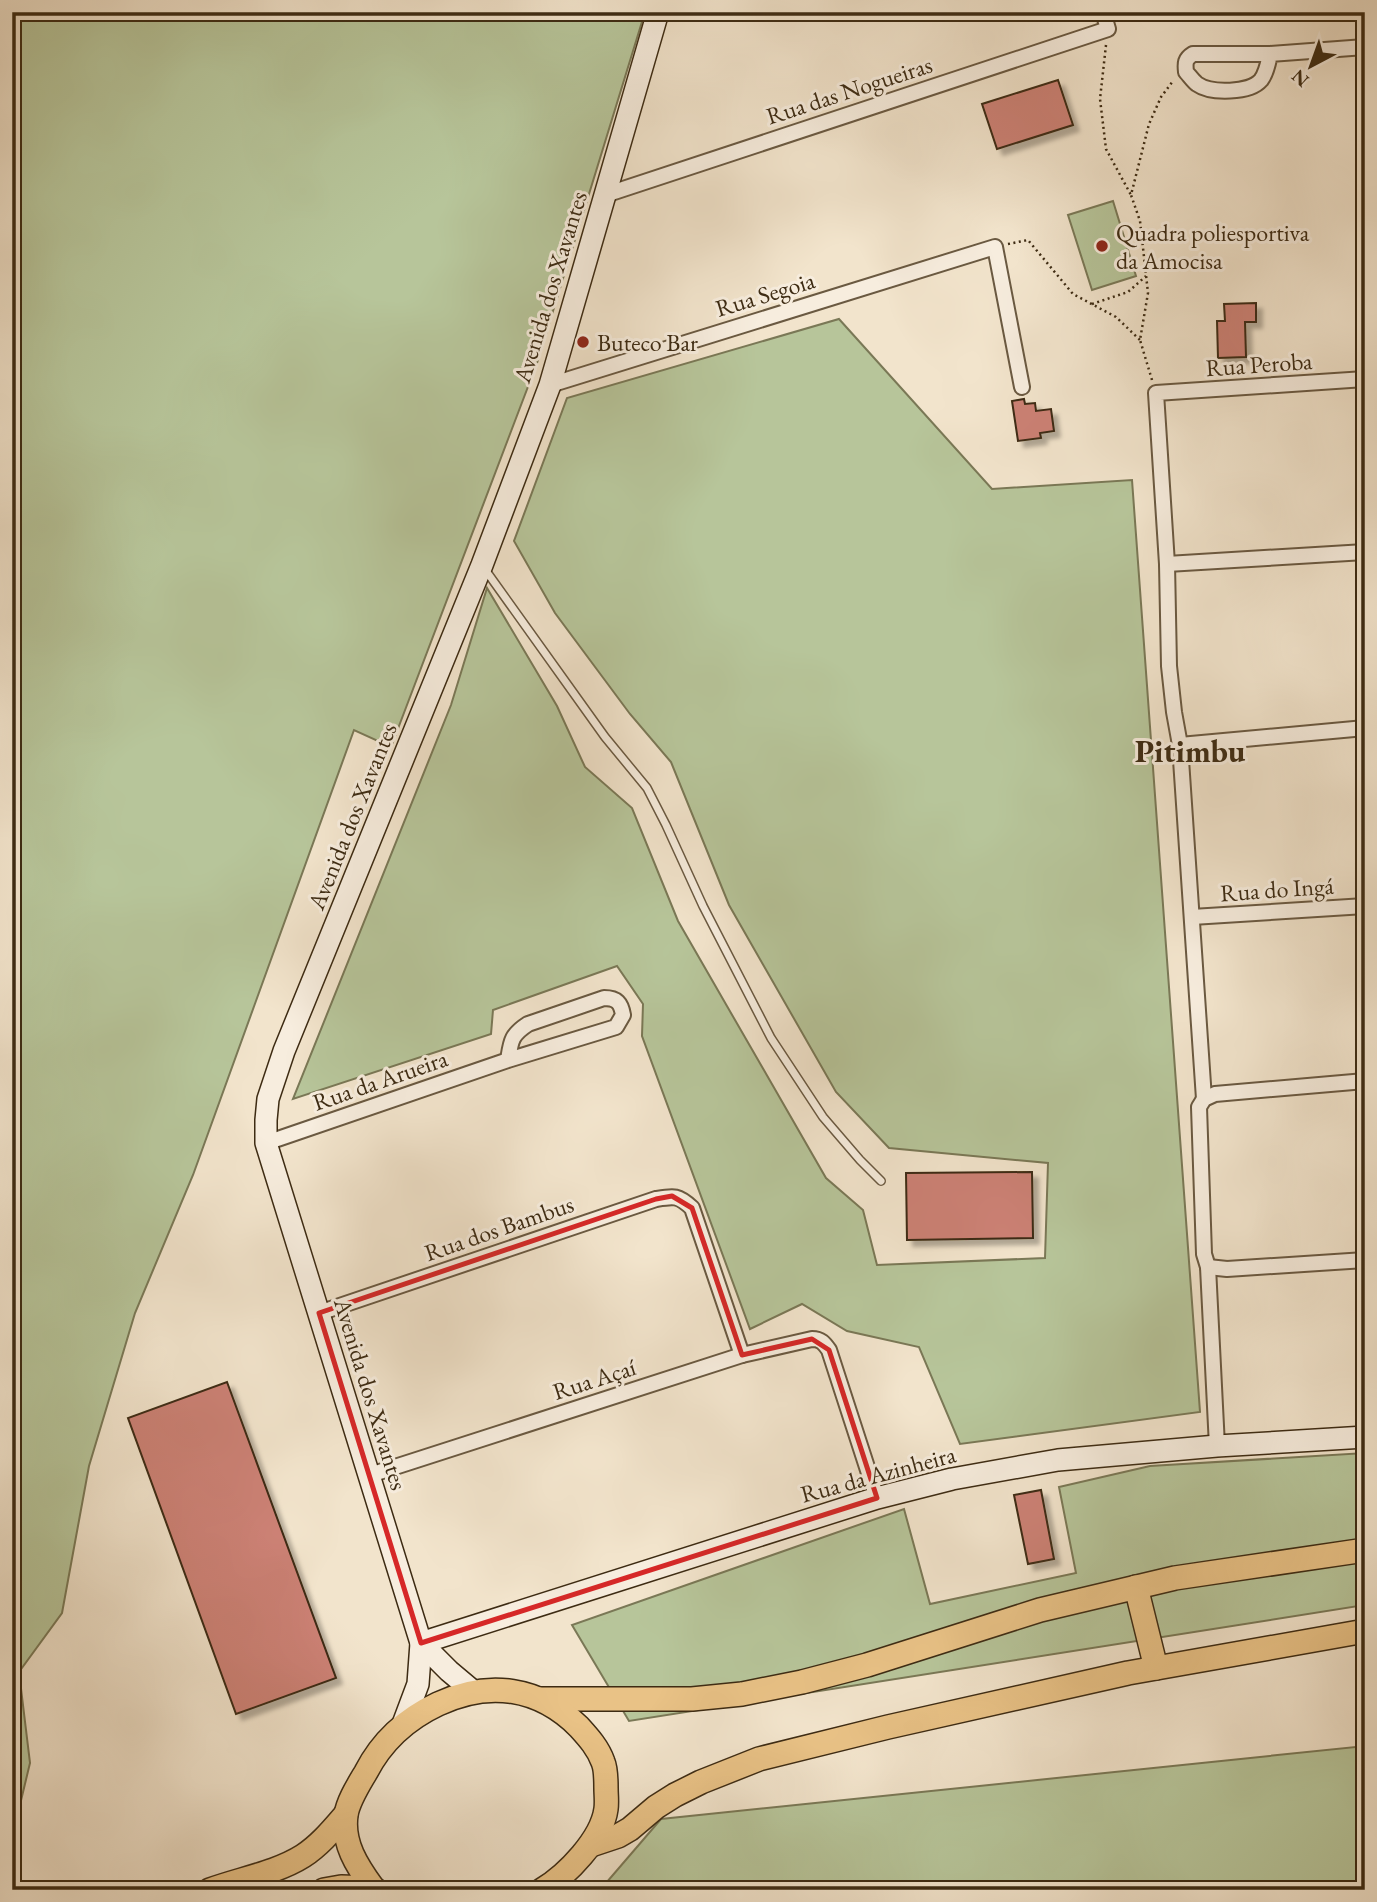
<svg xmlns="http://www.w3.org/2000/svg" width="1377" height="1902" viewBox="0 0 1377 1902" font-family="'EB Garamond',serif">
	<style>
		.green { fill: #b7c59a; stroke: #7a7856; stroke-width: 2 }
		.building { fill: #cc8175; stroke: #3d2b13; stroke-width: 2; filter: url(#shadow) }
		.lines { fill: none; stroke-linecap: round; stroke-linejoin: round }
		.lane-casing { stroke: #6a5941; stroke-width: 10 }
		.street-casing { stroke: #6a5941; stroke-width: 18 }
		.secondary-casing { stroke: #3d2b13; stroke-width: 24 }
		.primary-casing { stroke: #3d2b13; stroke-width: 26 }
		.path { stroke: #3d2b13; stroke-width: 2.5; stroke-dasharray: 2 3.5; stroke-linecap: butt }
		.lane { stroke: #f7edde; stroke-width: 7 }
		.street { stroke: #f7edde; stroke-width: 14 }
		.secondary { stroke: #f7edde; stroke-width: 21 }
		.primary { stroke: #e9c286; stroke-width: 23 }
		.marked { fill: none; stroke: #d62828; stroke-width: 5; stroke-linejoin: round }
		.poi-dot { fill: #8f2418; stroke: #f7edde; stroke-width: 2.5 }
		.labels { text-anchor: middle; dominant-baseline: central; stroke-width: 6; stroke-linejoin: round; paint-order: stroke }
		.street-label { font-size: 24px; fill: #3d2b13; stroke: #f7edde }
		.poi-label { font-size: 24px; fill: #3d2b13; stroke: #f7edde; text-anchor: start }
		.district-label { font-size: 32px; font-weight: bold; fill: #3d2b13; stroke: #f7edde }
	</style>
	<defs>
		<filter id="shadow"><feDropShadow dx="6" dy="6" stdDeviation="2" flood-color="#0004"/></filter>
	</defs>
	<rect width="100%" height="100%" fill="#f2e4cc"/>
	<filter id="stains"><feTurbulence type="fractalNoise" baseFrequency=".00286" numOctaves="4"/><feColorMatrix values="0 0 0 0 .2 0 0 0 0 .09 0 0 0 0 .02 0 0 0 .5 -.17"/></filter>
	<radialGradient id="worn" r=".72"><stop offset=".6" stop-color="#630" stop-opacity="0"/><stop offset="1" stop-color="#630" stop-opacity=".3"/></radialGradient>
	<g class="green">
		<path d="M12,12H645L537,363L391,747L354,730L193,1175L135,1313L89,1466L62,1613L19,1672L30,1763L12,1838Z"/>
		<path d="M1113,201L1136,276L1092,290L1068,215Z"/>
		<path d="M839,319L992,489L1132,480L1200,1412L960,1444L919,1347L847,1331L802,1304L750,1329L642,1036L643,1004L617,966L493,1010L491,1034L293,1099L451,705L487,588L557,706L585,767L632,808L678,921L826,1178L863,1210L877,1265L1045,1258L1048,1163L889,1148L836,1092L729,905L671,762L630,714L555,613L514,541L567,398Z"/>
		<path d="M1365,1453V1605L629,1721L572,1625L904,1509L930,1604L1076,1573L1059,1487L1150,1466Z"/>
		<path d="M1365,1746V1890H600L661,1819Z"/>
	</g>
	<g class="building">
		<path d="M1058,80L1073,125L997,149L982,104Z"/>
		<path d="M1256,303V322H1245L1246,357L1218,358L1217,321H1225L1224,304Z"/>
		<path d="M1024,399L1025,404L1035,403L1036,411L1051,409L1054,431L1040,433L1041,438L1018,441L1012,401Z"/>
		<path d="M1032,1172L1033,1238L907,1240L906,1173Z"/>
		<path d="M227,1382L336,1678L236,1714L128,1418Z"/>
		<path d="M1041,1490L1054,1559L1028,1564L1014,1495Z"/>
	</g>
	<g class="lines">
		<defs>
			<path id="lane" d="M484,568L605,737L647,788L666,825L703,906L771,1038L823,1117L860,1160L881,1181"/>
			<g id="street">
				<path d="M1270,54C1268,63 1267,72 1261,80C1250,93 1211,94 1197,84C1193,81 1189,75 1186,72C1185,63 1185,59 1193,54H1270L1365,47"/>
				<path d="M605,195L1108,29L1103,12"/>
				<path d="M550,385L995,247L1022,387"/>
				<path d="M1167,564L1365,552"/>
				<path d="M1180,745L1365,728"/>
				<path d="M1192,917L1365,906"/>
				<path d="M1204,1099L1180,745L1174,712L1169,666L1167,564L1156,393L1365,379"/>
				<path d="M266,1143L508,1060L616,1027L623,1015C621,1003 617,998 604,998L528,1024C511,1035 511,1041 508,1060"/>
				<path d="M1208,1267L1227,1269L1365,1260"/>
				<path d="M319,1313L656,1199C674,1196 678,1195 692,1208L742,1355"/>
				<path d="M1217,1446L1208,1267L1204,1254L1199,1107L1204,1099L1215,1094L1365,1081"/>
				<path d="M370,1475L742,1355L812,1339C821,1339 824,1343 829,1350L877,1498"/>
			</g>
			<g id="secondary">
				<path d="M421,1643L877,1498L952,1479L1058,1460L1217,1446L1365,1437"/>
				<path d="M421,1643L449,1671L474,1692"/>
				<path d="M403,1724L418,1684L421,1643L266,1143V1120L268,1099L284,1051L482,565L550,385L658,12"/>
			</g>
			<g id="primary">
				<path d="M1136,1587L1156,1668"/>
				<path d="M541,1699H692L742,1694L802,1682L867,1665L1040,1610L1175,1578L1365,1550"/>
				<path d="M591,1845L618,1836L630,1829L656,1807L675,1795L701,1782L759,1759L888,1727L1128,1673L1365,1631"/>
				<path d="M210,1890C240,1879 276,1873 303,1856C320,1845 333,1829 346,1814"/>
				<path d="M324,1890L341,1887L373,1888"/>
				<path d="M376,1890L373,1888C357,1866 342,1843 346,1815C348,1801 359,1784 366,1772C382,1741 406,1719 438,1704C489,1680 539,1687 579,1727C589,1738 598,1748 603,1762C606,1769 606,1780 606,1788C606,1795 607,1802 606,1809C602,1839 567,1875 542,1890"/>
			</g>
		</defs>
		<use href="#lane" class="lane-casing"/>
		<use href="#street" class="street-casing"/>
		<use href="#secondary" class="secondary-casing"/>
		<use href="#primary" class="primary-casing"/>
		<g class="path">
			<path d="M1106,45L1100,99L1106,149L1131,195"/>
			<path d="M1008,244L1028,240L1073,294L1116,317L1140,340"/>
			<path d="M1092,304L1128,292L1146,276"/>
			<path d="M1152,380L1140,340L1148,293L1140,221L1131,195L1149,124L1161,97L1173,81"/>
		</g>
		<use href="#lane" class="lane"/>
		<use href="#street" class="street"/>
		<use href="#secondary" class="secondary"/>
		<use href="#primary" class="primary"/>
	</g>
	<path class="marked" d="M672,1196L692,1208L742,1355L812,1339L829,1350L877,1498L421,1643L319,1313L656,1199Z"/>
	<g class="poi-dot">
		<circle cx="1102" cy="246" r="7"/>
		<circle cx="583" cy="342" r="7"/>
	</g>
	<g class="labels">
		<g class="street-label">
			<text transform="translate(849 90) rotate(-18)">Rua das Nogueiras</text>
			<text transform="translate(550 287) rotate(-73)">Avenida dos Xavantes</text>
			<text transform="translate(765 294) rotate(-17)">Rua Segoia</text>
			<text transform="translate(1259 364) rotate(-4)">Rua Peroba</text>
			<text transform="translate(352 816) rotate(-68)">Avenida dos Xavantes</text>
			<text transform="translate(1277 889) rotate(-4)">Rua do Ingá</text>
			<text transform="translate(380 1080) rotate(-19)">Rua da Arueira</text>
			<text transform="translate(499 1228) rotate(-19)">Rua dos Bambus</text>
			<text transform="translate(594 1379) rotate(-18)">Rua Açaí</text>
			<text transform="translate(371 1394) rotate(73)">Avenida dos Xavantes</text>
			<text transform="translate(878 1474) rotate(-15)">Rua da Azinheira</text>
		</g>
		<g class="poi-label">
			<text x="1116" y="232">Quadra poliesportiva<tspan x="1116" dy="28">da Amocisa</tspan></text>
			<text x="597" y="342">Buteco Bar</text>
		</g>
		<g class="district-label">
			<text x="1190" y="751">Pitimbu</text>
		</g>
	</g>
	<rect width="1377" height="1902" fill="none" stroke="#f2e4cc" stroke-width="42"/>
	<rect x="14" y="14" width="1349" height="1874" fill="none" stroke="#3d2b13" stroke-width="3.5"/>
	<rect x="21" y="21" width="1335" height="1860" fill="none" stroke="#3d2b13" stroke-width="2"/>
	<g transform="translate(1311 66) rotate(221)" stroke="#f7edde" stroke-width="5" paint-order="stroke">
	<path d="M0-5L12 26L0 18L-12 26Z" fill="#3d2b13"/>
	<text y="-10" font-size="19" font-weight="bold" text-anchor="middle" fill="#3d2b13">N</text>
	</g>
	<rect width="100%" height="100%" filter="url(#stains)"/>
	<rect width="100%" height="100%" fill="url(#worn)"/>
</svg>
